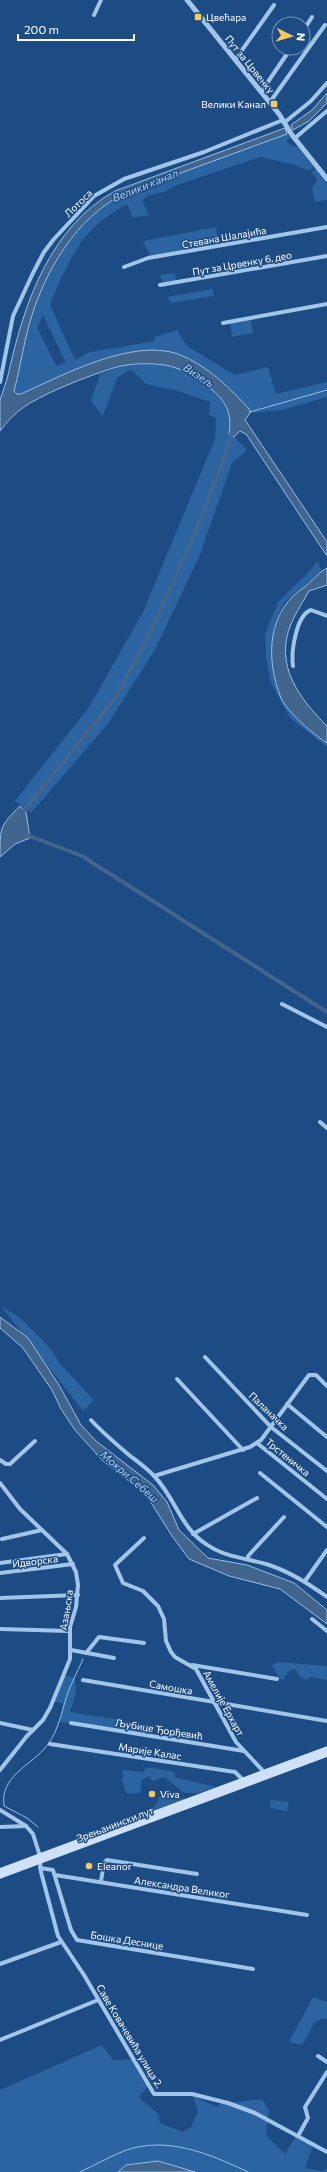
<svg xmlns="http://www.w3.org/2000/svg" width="327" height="2172" viewBox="0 0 327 2172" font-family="Commissioner,sans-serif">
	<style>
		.green { fill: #2b64a0; fill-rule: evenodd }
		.water { fill: #42658d; stroke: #95c0ec }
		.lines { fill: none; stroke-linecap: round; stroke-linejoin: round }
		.stream { stroke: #95c0ec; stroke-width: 1 }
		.canal { stroke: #42658d; stroke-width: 4 }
		.minor { stroke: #a2c5ea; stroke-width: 4 }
		.tertiary { stroke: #a2c5ea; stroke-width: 5 }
		.secondary { stroke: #cee1f8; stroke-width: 5.5 }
		.poi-dot { fill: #fbc960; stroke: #1c4c83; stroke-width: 1.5 }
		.labels { text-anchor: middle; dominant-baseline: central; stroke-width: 3; stroke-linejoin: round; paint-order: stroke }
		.poi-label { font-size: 10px; fill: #fff; stroke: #1c4c83; text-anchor: start }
		.street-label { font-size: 10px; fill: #fff; stroke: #1c4c83 }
		.water-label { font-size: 11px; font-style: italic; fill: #aecff2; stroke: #1c4c83 }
	</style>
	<rect width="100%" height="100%" fill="#1c4c83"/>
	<g class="green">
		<path d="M287,134L290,138L286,141L292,146L298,147L314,168L306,170L296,165L260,157L177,185L164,192L149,195L142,201L149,215L133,218L127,204C113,212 99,221 88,234C75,247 56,287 50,305L75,360L90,352L155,341L154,337L177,330L187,346L235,375L268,367L276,394L327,382V397L282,410L250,413V410C230,388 206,365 178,354C131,338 63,375 21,394H17L14,391C20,369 23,347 29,325C43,274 76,216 126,193ZM43,315L66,363L56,366L37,328Z"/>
		<path d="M316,169L327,184V200L315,202L312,188L317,180L312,172Z"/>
		<path d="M216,227L219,244L150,256L143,241Z"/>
		<path d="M175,273L176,281L164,284L160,275Z"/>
		<path d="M213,289L214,296L171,303L167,297Z"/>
		<path d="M251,320L253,333L232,337L230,323Z"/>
		<path d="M146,364C160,365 175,365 188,372C211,384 234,404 229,432L247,450L232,463L199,557L155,650L107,725L31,813L15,801L89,707L143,612L215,439L216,418L209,415L210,402L178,391L146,384L131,369L117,378L103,416L91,401L100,374L122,366Z"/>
		<path d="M317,561L322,571C316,575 312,581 306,585C298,591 289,596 283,605C255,652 285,716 327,743V747L290,718L271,683L266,657L265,633L279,601L310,571Z"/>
		<path d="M1,1306L19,1317L51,1349L61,1365L94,1400L83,1411Z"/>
		<path d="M278,1662L327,1666V1680L311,1677L307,1680L300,1677L295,1669L289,1671L283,1680L279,1678L272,1665Z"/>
		<path d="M63,1675L75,1678L76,1692L70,1712L158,1726L142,1735L60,1722L63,1704L53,1700Z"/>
		<path d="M147,1767L175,1772L174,1777L216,1787L198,1793H184L165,1777L152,1781L150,1776L142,1780L140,1793L127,1794L122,1782L123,1770L143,1772Z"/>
		<path d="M170,1793L185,1799L153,1810L160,1796Z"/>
		<path d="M271,1800L289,1802L287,1811L270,1808Z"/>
		<path d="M313,1997L327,2002V2020L324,2018L315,2022L302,2045L289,2042Z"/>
		<path d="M102,2045L113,2060L134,2059L149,2085L139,2097L159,2115L160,2123L183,2132L191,2127L198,2111L193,2096L216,2107L223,2102L228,2103L262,2099L269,2111L266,2135L285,2154L297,2135L313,2146L305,2168L323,2171L327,2168V2172H195L191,2170L126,2165L118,2172H0V2090Z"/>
	</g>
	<g class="water">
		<path d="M327,93V103L309,121L293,130L291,125L312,110Z"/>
		<path d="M285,128L287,134L126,193C76,216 43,274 29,325C23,347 20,369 14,391L17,394H21C63,375 132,338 178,354C207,365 230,388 250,410V413L245,420L327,542V556L246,434L240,431L234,437L229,434C233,412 224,398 207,386C195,377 184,370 170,366C155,363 136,363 121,366C97,372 44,393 24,407C14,414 7,422 0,431C0,421 0,409 0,400C3,391 7,381 9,371C24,304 50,227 115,191Z"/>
		<path d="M327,568V585L309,591C303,602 296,612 291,624C274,665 299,698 327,726V743C314,735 287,712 281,698C265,658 267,610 306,586C313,580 318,573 327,568Z"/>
		<path d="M20,806L26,812L30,838L15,844L0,857C0,827 0,826 20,806Z"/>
		<path d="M0,1317L28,1338L59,1385L81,1425L96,1441L153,1485L167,1502L179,1530L208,1558L247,1565L294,1583L327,1610V1624L280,1589L229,1576L189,1559L172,1536L150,1501L139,1489L102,1460L75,1430L61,1409L52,1390L23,1348L0,1328Z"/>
		<path d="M158,2161L195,2172H118L126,2165Z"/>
	</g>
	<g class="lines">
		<g class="stream">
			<path d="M250,412L327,390"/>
			<path d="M38,1827L27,1818L4,1806C0,1777 29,1766 44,1749C56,1736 60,1719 65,1702C69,1687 77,1673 83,1659"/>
			<path d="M80,2172C95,2165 109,2157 124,2151C166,2135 210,2154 248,2172"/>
		</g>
		<g class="canal">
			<path d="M21,814L115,698L146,641L194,535L225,456L232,432"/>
			<path d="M27,835L82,856L327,1012"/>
		</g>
		<g class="minor">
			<path d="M94,15L101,0"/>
			<path d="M303,31L312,17"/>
			<path d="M235,60L274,5"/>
			<path d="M261,92L291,48"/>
			<path d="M270,102L325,25"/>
			<path d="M285,122L311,101L327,83"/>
			<path d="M295,138L327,111"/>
			<path d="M124,267L148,258L327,227"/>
			<path d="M160,285L327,256"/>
			<path d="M223,323L327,304"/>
			<path d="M0,382L13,316L33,273L44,252L54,239L94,196L124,179L204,152L283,120"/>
			<path d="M293,666C291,652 296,615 311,610L327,616"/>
			<path d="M282,1004L327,1027"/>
			<path d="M320,1122L327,1128"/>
			<path d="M205,1357L271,1427L327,1471"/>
			<path d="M177,1379L243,1450"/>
			<path d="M287,1404L327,1437"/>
			<path d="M91,1420C103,1433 116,1444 129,1455C138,1462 148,1469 155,1477C175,1498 181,1528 206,1544C224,1557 245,1558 266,1564C289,1571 308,1583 327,1597"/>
			<path d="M257,1443L327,1499"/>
			<path d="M0,1460L6,1464H10L35,1441"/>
			<path d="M260,1473L327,1527"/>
			<path d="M154,1476L250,1447L261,1440L309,1375H316L327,1386"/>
			<path d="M0,1483L20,1509L67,1554L76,1572L78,1585L76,1607L70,1627V1659L50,1708L43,1720L27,1736L0,1770"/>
			<path d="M193,1534L257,1498"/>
			<path d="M144,1538L115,1565L123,1583L143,1591L158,1606L164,1619L166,1641L171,1652L175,1657L196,1669L236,1742L265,1773"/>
			<path d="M2,1539L42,1530"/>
			<path d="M247,1559L249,1555L284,1517"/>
			<path d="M0,1563L67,1554"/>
			<path d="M0,1573L73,1564"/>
			<path d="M305,1581L327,1550"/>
			<path d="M0,1598L78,1595"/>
			<path d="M312,1619L327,1631"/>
			<path d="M0,1629L69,1631"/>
			<path d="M71,1650L114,1658"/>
			<path d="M87,1652L99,1637L144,1643"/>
			<path d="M192,1665L277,1679"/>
			<path d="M83,1680L327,1721"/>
			<path d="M0,1723L33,1730"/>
			<path d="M71,1723L244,1751"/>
			<path d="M50,1744L235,1772L243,1780"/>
			<path d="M0,1810L26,1826L33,1834L39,1853L41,1872L58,1936L84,1975L154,2094H192L228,2103L255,2113L327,2152"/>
			<path d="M0,1827L26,1826"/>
			<path d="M40,1868L53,1870L71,1930L77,1940L253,1969"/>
			<path d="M55,1875L307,1915"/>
			<path d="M101,1881L104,1863L107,1860L197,1874"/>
			<path d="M0,1964L61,1942"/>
			<path d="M0,2040L98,2000"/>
			<path d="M318,2056L327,2062"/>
			<path d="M298,2136L308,2118L305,2107L327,2072"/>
		</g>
		<path class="tertiary" d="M187,0L279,114L292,135L327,179"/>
		<g class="secondary">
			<path d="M0,1871L327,1749"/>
			<path d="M0,1876L327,1754"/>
		</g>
	</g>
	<g class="poi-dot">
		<rect x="194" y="13" width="8" height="8" rx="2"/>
		<rect x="270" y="100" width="8" height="8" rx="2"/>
		<circle cx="152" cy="1794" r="4"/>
		<circle cx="89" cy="1866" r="4"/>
	</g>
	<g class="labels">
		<g class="poi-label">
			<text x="206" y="17">Цвећара</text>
			<text x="266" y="104" text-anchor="end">Велики Канал</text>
			<text x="160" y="1794">Viva</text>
			<text x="97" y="1866">Eleanor</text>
		</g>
		<g class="street-label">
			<text transform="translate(250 64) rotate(51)">Пут за Црвенку</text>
			<text transform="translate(78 203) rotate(-44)">Лотоса</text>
			<text transform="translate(224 237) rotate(-10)">Стевана Шалајића</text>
			<text transform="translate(242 263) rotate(-10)">Пут за Црвенку 6. део</text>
			<text transform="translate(269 1411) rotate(44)">Паланачка</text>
			<text transform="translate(288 1457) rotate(39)">Трстеничка</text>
			<text transform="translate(35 1561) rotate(-7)">Идворска</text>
			<text transform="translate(66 1610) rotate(-81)">Азањска</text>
			<text transform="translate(171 1687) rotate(10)">Самошка</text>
			<text transform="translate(224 1703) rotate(61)">Амелије Ерхарт</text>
			<text transform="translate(159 1729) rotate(9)">Љубице Ђорђевић</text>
			<text transform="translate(150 1751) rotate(9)">Марије Калас</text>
			<text transform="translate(115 1824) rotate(-21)">Зрењанински пут</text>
			<text transform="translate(182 1887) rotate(9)">Александра Великог</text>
			<text transform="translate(127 1940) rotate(9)">Бошка Деснице</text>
			<text transform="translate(130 2036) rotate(59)">Саве Ковачевића улица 2.</text>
		</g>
		<g class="water-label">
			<text transform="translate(145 185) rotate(-22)">Велики канал</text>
			<text transform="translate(199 375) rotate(33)">Визељ</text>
			<text transform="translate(130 1476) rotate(41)">Мокри Себеш</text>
		</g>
	</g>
	<g transform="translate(291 36) rotate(95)"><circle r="19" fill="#1c4c83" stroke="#7794b5"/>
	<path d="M0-3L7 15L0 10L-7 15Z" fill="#fbc960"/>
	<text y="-6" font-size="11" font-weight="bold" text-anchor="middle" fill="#ffffff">N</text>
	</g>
	<path d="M18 34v6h116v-6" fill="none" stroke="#ffffff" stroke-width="2"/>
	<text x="24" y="34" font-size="12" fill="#ffffff" stroke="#1c4c83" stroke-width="3" paint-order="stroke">200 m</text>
</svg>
